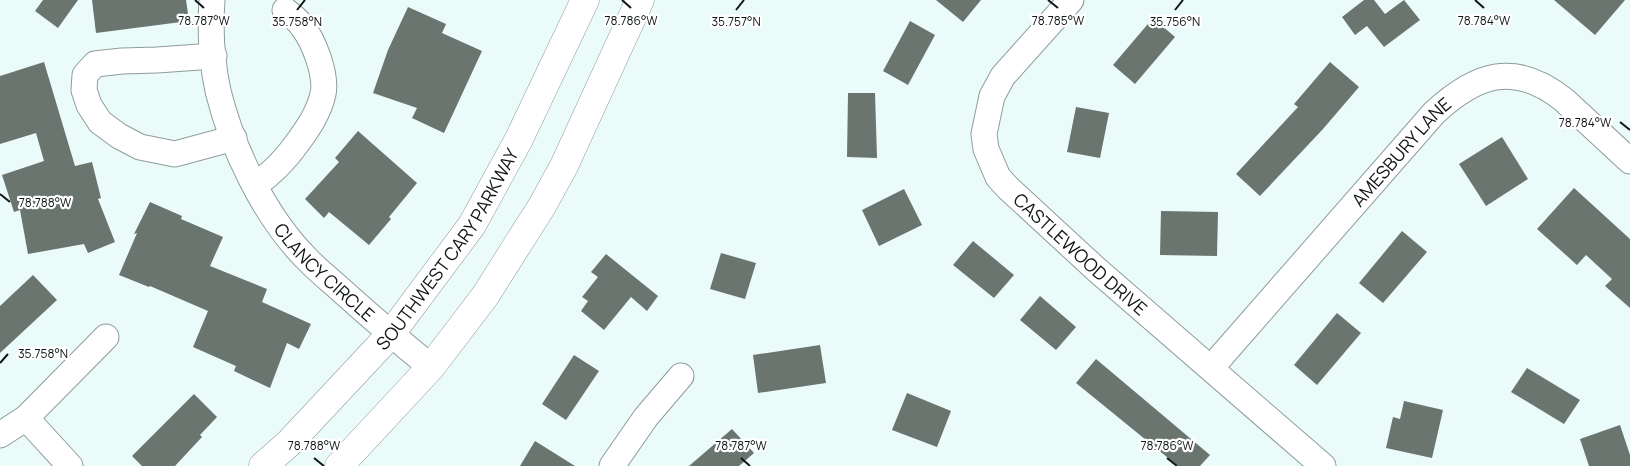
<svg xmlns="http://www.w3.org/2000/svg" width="1630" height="466" viewBox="0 0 1630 466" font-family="Manrope,sans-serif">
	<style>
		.building { fill: #69756e }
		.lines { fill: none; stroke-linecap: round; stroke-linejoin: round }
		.minor-casing { stroke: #8e9d9c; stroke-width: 27 }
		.major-casing { stroke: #8e9d9c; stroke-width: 29 }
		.minor { stroke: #fff; stroke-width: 25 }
		.major { stroke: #fff; stroke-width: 28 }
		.ticks { fill: none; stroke: #101515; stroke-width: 2 }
		.labels { text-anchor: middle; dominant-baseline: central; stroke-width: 4.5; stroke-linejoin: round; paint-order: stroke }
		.street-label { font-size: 18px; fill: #101515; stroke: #fff }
		.ticks-label { font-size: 12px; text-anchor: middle; fill: #101515; stroke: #fff; stroke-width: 4.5; stroke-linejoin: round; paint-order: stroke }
	</style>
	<rect width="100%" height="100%" fill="#ebfbfa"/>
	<g class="building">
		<path d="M43,0H78L58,28L35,11Z"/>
		<path d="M92,0H186L189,21L96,33Z"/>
		<path d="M936,0H981L963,22Z"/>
		<path d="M1364,0H1374L1385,14L1404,0L1420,20L1384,47L1367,26L1355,35L1342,17Z"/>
		<path d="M1554,0H1625L1595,35Z"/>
		<path d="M408,7L446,24L442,33L482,51L444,133L412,118L417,108L373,93L388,50Z"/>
		<path d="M1153,18L1175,37L1135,84L1113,65Z"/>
		<path d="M910,21L935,35L908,85L883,71Z"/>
		<path d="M44,62L75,166L92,162L101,198L98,199L115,242L88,253L84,244L28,254L20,210L14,212L2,175L44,161L36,133L0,144V76Z"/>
		<path d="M1330,62L1359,87L1323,129L1260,196L1236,174L1298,107L1294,104Z"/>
		<path d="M848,93H875L877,158L847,157Z"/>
		<path d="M1076,107L1109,113L1100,158L1067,152Z"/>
		<path d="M358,131L417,183L389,217L391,219L369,245L329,212L324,218L305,199L339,162L335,158Z"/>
		<path d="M1502,137L1528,179L1486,206L1459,164Z"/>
		<path d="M1574,188L1630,239V308L1605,286L1612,279L1586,255L1577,265L1537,229Z"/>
		<path d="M904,189L922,225L879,246L862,210Z"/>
		<path d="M150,202L182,216L181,219L223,237L210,266L267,289L262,302L311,324L299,349L287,343L270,388L234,371L236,366L193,347L208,311L150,286L149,287L119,275L137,233L134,234Z"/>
		<path d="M1161,211L1218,212L1217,256L1160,255Z"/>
		<path d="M1402,231L1427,252L1383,303L1359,283Z"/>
		<path d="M973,241L1014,275L994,298L953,265Z"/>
		<path d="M721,253L756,263L745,299L710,289Z"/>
		<path d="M606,254L658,296L647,311L631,297L604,330L581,311L588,301L582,297L598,277L591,272Z"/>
		<path d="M33,275L57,300L0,353V306Z"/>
		<path d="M1040,296L1076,327L1056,350L1020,320Z"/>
		<path d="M1337,313L1361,333L1317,385L1294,365Z"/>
		<path d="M820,345L826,383L758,393L753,355Z"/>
		<path d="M574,355L599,371L566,420L542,404Z"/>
		<path d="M1096,359L1210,455L1200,466H1178L1076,383Z"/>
		<path d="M1527,368L1580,400L1564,424L1511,392Z"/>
		<path d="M907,393L951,411L937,447L892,430Z"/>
		<path d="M194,394L217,417L200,435L202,437L175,466H142L132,456Z"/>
		<path d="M1404,401L1443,410L1432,458L1386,448L1393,417L1400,419Z"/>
		<path d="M1620,425L1630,455V466H1589L1580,439Z"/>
		<path d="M732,429L754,453L739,466H689Z"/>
		<path d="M535,441L575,466H520Z"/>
	</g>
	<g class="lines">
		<defs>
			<g id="minor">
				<path id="s1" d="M212,0C210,28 212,63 218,91C232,148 264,215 305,257C316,269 329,279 341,290C371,317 400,342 431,367"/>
				<path id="s2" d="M1071,0L1003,76L992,96L984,134L986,149L998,177L1008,188L1097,270L1323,466"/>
				<path d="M214,56L157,60L122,61L95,64L85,75L84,90L89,105L100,122L119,136L140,147L175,154L234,138"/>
				<path d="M255,185C273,173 286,159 298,142C309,127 319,112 323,94C327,75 314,41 302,26C298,20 291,15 285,10"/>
				<path id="s3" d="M1211,368L1434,113C1477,73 1515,61 1564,100L1630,161"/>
				<path d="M0,435L26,418"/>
				<path d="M70,466L26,418L106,337"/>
				<path d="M612,466L646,417L681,376"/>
			</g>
			<g id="major">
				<path id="s4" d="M263,466L288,444L390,335L472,225L519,139L585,0"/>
				<path d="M339,466L431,367L485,296L542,206L564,166L640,0"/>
			</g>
		</defs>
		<use href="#minor" class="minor-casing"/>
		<use href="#major" class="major-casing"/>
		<use href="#minor" class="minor"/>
		<use href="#major" class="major"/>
	</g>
	<path class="ticks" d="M195,0L204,8M622,0L631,8M1048,0L1058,8M1475,0L1484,8M297,10L305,0M736,10L744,0M1175,10L1183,0M1620,122L1630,130M0,194L10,202M0,363L8,354M314,458L324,466M741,458L750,466M1167,458L1177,466"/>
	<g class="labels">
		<g class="street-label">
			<text stroke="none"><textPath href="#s3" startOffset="288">AMESBURY LANE</textPath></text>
			<text stroke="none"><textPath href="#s4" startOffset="286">SOUTHWEST CARY PARKWAY</textPath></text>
			<text stroke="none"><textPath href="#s2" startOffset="322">CASTLEWOOD DRIVE</textPath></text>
			<text stroke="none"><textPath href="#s1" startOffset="305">CLANCY CIRCLE</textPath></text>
		</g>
	</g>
	<g class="ticks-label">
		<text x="204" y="25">78.787°W</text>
		<text x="631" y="25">78.786°W</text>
		<text x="1058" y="25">78.785°W</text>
		<text x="1484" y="25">78.784°W</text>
		<text x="297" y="26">35.758°N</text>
		<text x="736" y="26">35.757°N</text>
		<text x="1175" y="26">35.756°N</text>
		<text x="1585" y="127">78.784°W</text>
		<text x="45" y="207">78.788°W</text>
		<text x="43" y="358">35.758°N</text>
		<text x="314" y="450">78.788°W</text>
		<text x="741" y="450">78.787°W</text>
		<text x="1167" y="450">78.786°W</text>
	</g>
</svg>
